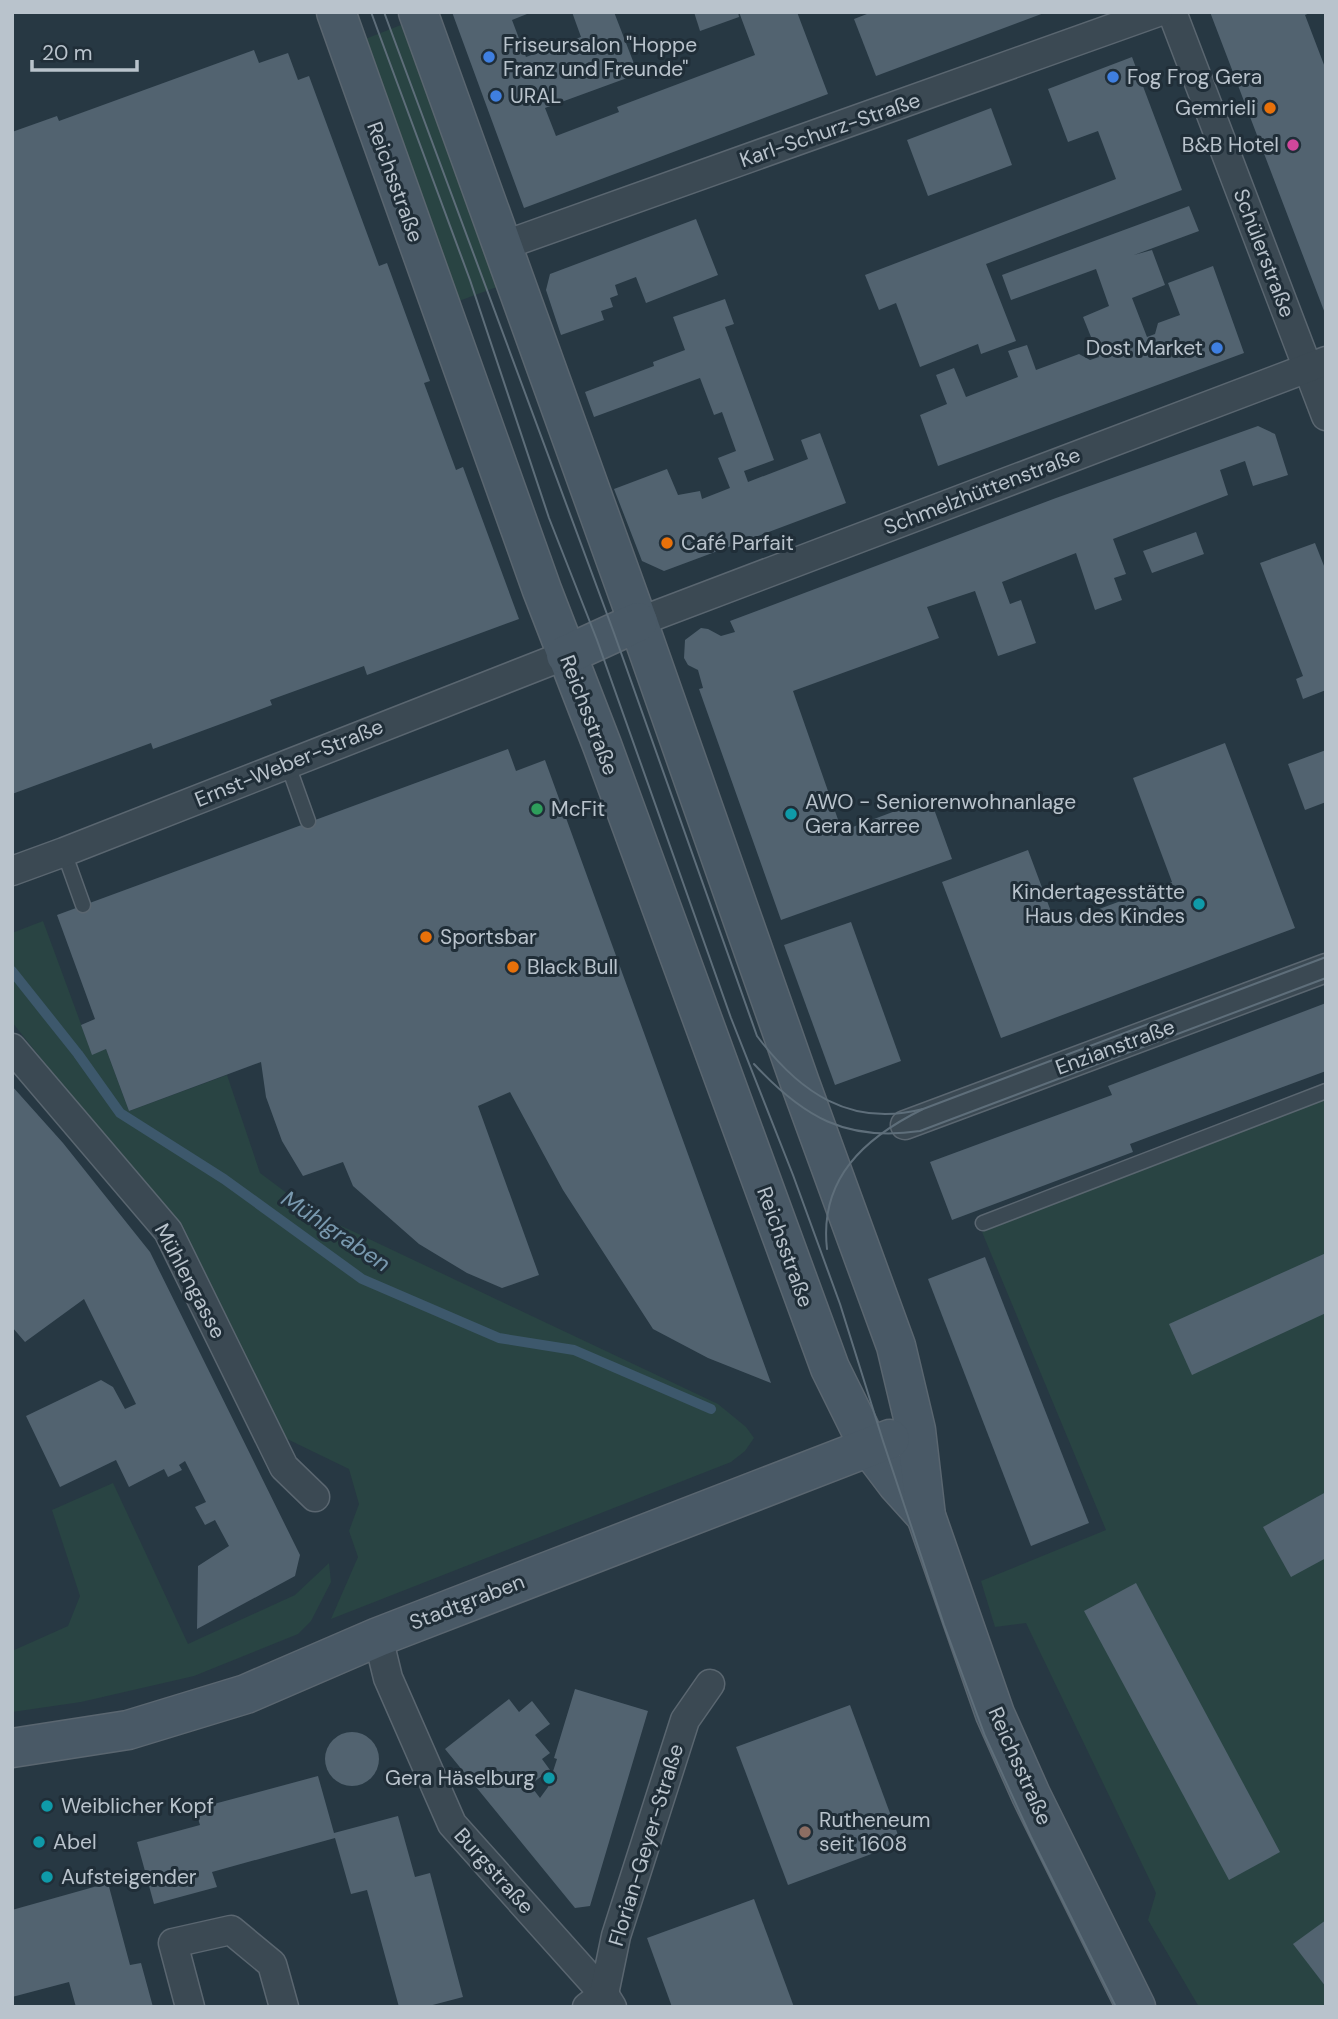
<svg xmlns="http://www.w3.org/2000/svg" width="1338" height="2019" viewBox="0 0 1338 2019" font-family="'DM Sans',sans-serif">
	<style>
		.green { fill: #294443 }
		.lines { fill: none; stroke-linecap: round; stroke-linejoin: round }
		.stream { stroke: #3d586c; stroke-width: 10 }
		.building { fill: #526370 }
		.lane-casing { stroke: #5a6670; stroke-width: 17 }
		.street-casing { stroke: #5a6670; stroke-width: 31 }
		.secondary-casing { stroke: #5a6670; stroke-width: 41 }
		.lane { stroke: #3b4953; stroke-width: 14 }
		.street { stroke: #3b4953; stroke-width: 28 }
		.secondary { stroke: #495966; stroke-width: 38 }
		.tram { stroke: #5e6e7a; stroke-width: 2 }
		.shop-dot { fill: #3f7fe0; stroke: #202e38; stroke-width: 2.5 }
		.food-dot { fill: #e8710a; stroke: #202e38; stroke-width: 2.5 }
		.hotel-dot { fill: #d1479c; stroke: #202e38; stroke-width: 2.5 }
		.leisure-dot { fill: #2e9e5b; stroke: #202e38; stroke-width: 2.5 }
		.culture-dot { fill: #0f9aa8; stroke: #202e38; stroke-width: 2.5 }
		.education-dot { fill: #8d6e63; stroke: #202e38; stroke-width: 2.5 }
		.labels { text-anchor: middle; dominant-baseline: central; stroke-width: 6; stroke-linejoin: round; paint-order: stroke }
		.poi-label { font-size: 21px; fill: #b9c3cc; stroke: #202e38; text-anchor: start }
		.street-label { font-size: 21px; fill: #b9c3cc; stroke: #202e38 }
		.water-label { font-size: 23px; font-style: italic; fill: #7999af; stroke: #202e38 }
	</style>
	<rect width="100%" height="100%" fill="#273843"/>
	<g class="green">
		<path d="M406,23L505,284L459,301L355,43Z"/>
		<path d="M43,921L92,1054L106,1049L129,1111L227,1075L260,1173L312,1212L718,1404L746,1427L754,1438L745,1451L731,1462L331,1619L358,1557L349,1531L359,1504L349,1469L283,1437L183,1236L12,1022V933Z"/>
		<path d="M1326,1095V2007H1199L1148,1920L1156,1893L1026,1623L995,1627L981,1581L1106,1530L982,1232Z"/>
		<path d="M113,1483L188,1644L295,1595L329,1563L331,1582L311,1621L298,1634L194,1676L81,1702L12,1712V1651L68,1626L80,1596L52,1510Z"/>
	</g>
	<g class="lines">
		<path class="stream" d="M12,971L78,1054L120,1113L224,1179L362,1279L499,1338L574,1350L711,1409"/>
	</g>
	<g class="building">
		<path d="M452,12H532L512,20L526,57L581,37L572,12H614L638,74L545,108L556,136L619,112L617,107L755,55L739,12H797L828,94L524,208Z"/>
		<path d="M694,12H738L739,17L700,31Z"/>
		<path d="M872,12H1044V13L876,76L854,19Z"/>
		<path d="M1210,12H1312L1305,15L1326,70V316Z"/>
		<path d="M254,50L259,63L288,53L298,80L309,76L379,266L387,263L430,381L424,383L456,470L463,467L519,619L367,675L364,666L270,700L272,705L153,749L151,743L12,794V132L57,116L59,121Z"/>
		<path d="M1132,57L1182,190L986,264L1016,341L981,354L978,344L920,367L896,303L879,310L865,275L1116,179L1098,131L1068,142L1048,89Z"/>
		<path d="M991,108L1012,165L928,196L907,140Z"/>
		<path d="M1189,206L1199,231L1134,255L1152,250L1165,285L1132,298L1147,337L1155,334L1158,323L1180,315L1168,283L1213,266L1244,353L938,466L920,415L947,404L936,375L954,368L966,397L1018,377L1008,351L1027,345L1036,370L1079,354L1090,360L1099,357L1083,317L1109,306L1096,269L1011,300L1002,275Z"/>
		<path d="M696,219L718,275L646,303L636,277L615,285L618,295L610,298L613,307L601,311L604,320L561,335L546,290L550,274Z"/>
		<path d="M725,299L734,324L725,327L774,460L744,471L748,482L808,459L801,440L820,433L846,503L664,571L642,561L614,489L667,469L678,495L700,491L702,499L730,488L718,458L736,451L722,412L714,415L700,378L594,417L585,392L654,366L653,362L685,350L673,317Z"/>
		<path d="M1258,426L1275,434L1288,475L1253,486L1245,461L1220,470L1228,495L1113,539L1126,574L1114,578L1122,600L1095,610L1076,553L1002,582L1010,604L1021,600L1036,643L998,656L975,591L927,607L939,638L793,691L842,831L930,798L952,859L781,920L699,689L703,688L698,670L688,665L684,658L685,640L701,628L708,629L721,636L735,632L730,621L1056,498Z"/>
		<path d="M1196,532L1204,554L1152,573L1143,551Z"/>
		<path d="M1315,543L1326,571V690L1303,699L1296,679L1303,676L1260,563Z"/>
		<path d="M1225,743L1295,928L1001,1038L942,882L1028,850L1056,925L1172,882L1133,778Z"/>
		<path d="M508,749L516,771L545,760L771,1383L708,1358L653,1329L563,1190L510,1092L478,1106L539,1275L502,1288L467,1273L419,1244L353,1186L343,1162L303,1176L282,1141L266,1097L261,1062L129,1111L106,1049L92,1055L81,1025L95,1019L57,915Z"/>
		<path d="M1326,750V802L1305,810L1288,764Z"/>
		<path d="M851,922L901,1061L835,1085L784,945Z"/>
		<path d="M1326,1003V1071L1130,1144L1133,1152L952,1220L930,1162L1112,1095L1108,1086Z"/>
		<path d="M12,1086L63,1143L150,1252L300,1555L295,1576L197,1629L198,1566L229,1546L215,1520L205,1525L195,1507L206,1502L185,1461L179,1465L182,1470L168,1477L164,1469L129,1487L116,1460L60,1487L26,1416L101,1380L113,1387L125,1409L136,1404L84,1299L25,1342L12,1327Z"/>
		<path d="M1326,1253V1313L1192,1375L1169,1324Z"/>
		<path d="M985,1257L1089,1523L1031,1546L928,1279Z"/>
		<path d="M1326,1492V1558L1291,1577L1263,1527Z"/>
		<path d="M1136,1583L1280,1852L1229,1880L1084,1611Z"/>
		<path d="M575,1689L648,1711L590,1906L575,1908L445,1749L509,1699L519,1712L532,1701L550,1724L535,1735L550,1753L542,1759L550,1770L530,1785L540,1798L548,1787L557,1759L554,1758Z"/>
		<path d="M850,1705L901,1843L788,1885L736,1747Z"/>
		<circle cx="352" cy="1759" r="27"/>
		<path d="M318,1776L334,1833L398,1816L415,1877L430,1873L463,1997L425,2007H399L367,1890L351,1894L335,1838L212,1872L217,1887L154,1904L137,1842L200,1825L195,1809Z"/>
		<path d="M108,1883L130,1965L141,1963L153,2007H76L69,1982L12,1997V1910Z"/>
		<path d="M754,1899L794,2007H672L647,1938Z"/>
		<path d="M1326,1920V1987L1293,1944Z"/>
	</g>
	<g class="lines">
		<defs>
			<g id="lane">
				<path d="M288,765L308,821"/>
				<path d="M64,852L83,905"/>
				<path d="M983,1223L1326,1091"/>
			</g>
			<g id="street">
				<path d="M1172,12L1326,416"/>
				<path d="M502,246L1158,12"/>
				<path d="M638,622L1326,361"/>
				<path d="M12,871L64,852L566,655"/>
				<path d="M12,1048L168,1231L284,1467L315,1497"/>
				<path d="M905,1125L1326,968"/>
				<path d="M378,1637L388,1678L452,1824L604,1994L612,2007"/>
				<path d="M190,2007L173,1943L231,1930L272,1964L284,2007"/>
				<path d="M587,2007L604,1994L616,1936L685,1720L710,1684"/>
			</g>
			<g id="secondary">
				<path d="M336,12L542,590L602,745L830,1368L869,1447L897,1484L926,1516"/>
				<path d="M418,12L638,622L800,1083L896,1346L916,1430L926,1516L995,1714L1031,1795L1136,2007"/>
				<path d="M566,655L638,622"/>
				<path d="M12,1748L128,1730L246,1694L378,1637L890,1439"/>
			</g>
		</defs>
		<use href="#lane" class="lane-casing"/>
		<use href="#street" class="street-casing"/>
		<use href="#secondary" class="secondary-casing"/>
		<use href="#lane" class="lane"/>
		<use href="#street" class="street"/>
		<use href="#secondary" class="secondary"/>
		<g class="tram">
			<path d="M371,12L470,280L549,518L597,640L731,1018L793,1175L840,1304L883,1441L944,1625L985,1736L1031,1837L1116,2007"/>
			<path d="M384,12L614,633L757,1036C799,1092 850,1128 923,1109"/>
			<path d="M754,1064C803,1117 846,1142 920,1131L1326,978"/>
			<path d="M827,1249C819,1179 864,1138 923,1109L1326,957"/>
		</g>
	</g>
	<g class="shop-dot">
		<circle cx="489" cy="57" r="7"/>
		<circle cx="1113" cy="77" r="7"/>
		<circle cx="496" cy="96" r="7"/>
		<circle cx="1217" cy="348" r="7"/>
	</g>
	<g class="food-dot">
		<circle cx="1270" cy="108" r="7"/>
		<circle cx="667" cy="543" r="7"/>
		<circle cx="426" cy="937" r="7"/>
		<circle cx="513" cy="967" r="7"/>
	</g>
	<circle class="hotel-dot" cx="1293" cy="145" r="7"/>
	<circle class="leisure-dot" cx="537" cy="809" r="7"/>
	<g class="culture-dot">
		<circle cx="791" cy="814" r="7"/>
		<circle cx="1199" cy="904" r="7"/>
		<circle cx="549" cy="1778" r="7"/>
		<circle cx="47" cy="1806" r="7"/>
		<circle cx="39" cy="1842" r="7"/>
		<circle cx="47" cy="1877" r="7"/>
	</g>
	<circle class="education-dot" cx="805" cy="1832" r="7"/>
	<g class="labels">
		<g class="poi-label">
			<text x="503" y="45">Friseursalon "Hoppe<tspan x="503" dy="24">Franz und Freunde"</tspan></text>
			<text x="1127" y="77">Fog Frog Gera</text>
			<text x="510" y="96">URAL</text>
			<text x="1256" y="108" text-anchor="end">Gemrieli</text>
			<text x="1279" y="145" text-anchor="end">B&amp;B Hotel</text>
			<text x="1203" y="348" text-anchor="end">Dost Market</text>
			<text x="681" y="543">Café Parfait</text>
			<text x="805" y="802">AWO - Seniorenwohnanlage<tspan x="805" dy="24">Gera Karree</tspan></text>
			<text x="551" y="809">McFit</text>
			<text x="1185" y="892" text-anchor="end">Kindertagesstätte<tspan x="1185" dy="24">Haus des Kindes</tspan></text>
			<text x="440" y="937">Sportsbar</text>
			<text x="527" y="967">Black Bull</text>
			<text x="535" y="1778" text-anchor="end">Gera Häselburg</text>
			<text x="61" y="1806">Weiblicher Kopf</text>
			<text x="819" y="1820">Rutheneum<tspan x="819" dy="24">seit 1608</tspan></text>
			<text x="53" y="1842">Abel</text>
			<text x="61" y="1877">Aufsteigender</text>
		</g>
		<g class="street-label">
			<text transform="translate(830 130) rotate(-19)">Karl-Schurz-Straße</text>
			<text transform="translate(395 182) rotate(70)">Reichsstraße</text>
			<text transform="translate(1264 253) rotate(69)">Schülerstraße</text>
			<text transform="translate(982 491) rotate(-21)">Schmelzhüttenstraße</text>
			<text transform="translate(589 715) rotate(69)">Reichsstraße</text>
			<text transform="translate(289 763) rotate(-22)">Ernst-Weber-Straße</text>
			<text transform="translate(1115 1047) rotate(-20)">Enzianstraße</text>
			<text transform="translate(785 1247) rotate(70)">Reichsstraße</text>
			<text transform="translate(190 1281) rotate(62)">Mühlengasse</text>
			<text transform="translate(467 1602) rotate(-21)">Stadtgraben</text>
			<text transform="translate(1020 1766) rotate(66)">Reichsstraße</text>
			<text transform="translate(646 1845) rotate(-73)">Florian-Geyer-Straße</text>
			<text transform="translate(494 1871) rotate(48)">Burgstraße</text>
		</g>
		<g class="water-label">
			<text transform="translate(336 1231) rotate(34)">Mühlgraben</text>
		</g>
	</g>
	<rect width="1338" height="2019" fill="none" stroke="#b9c3cc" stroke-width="28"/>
	<path d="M32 60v10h105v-10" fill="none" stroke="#b9c3cc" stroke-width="3.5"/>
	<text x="42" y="60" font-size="21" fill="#b9c3cc" stroke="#202e38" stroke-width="5" paint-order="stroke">20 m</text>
</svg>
